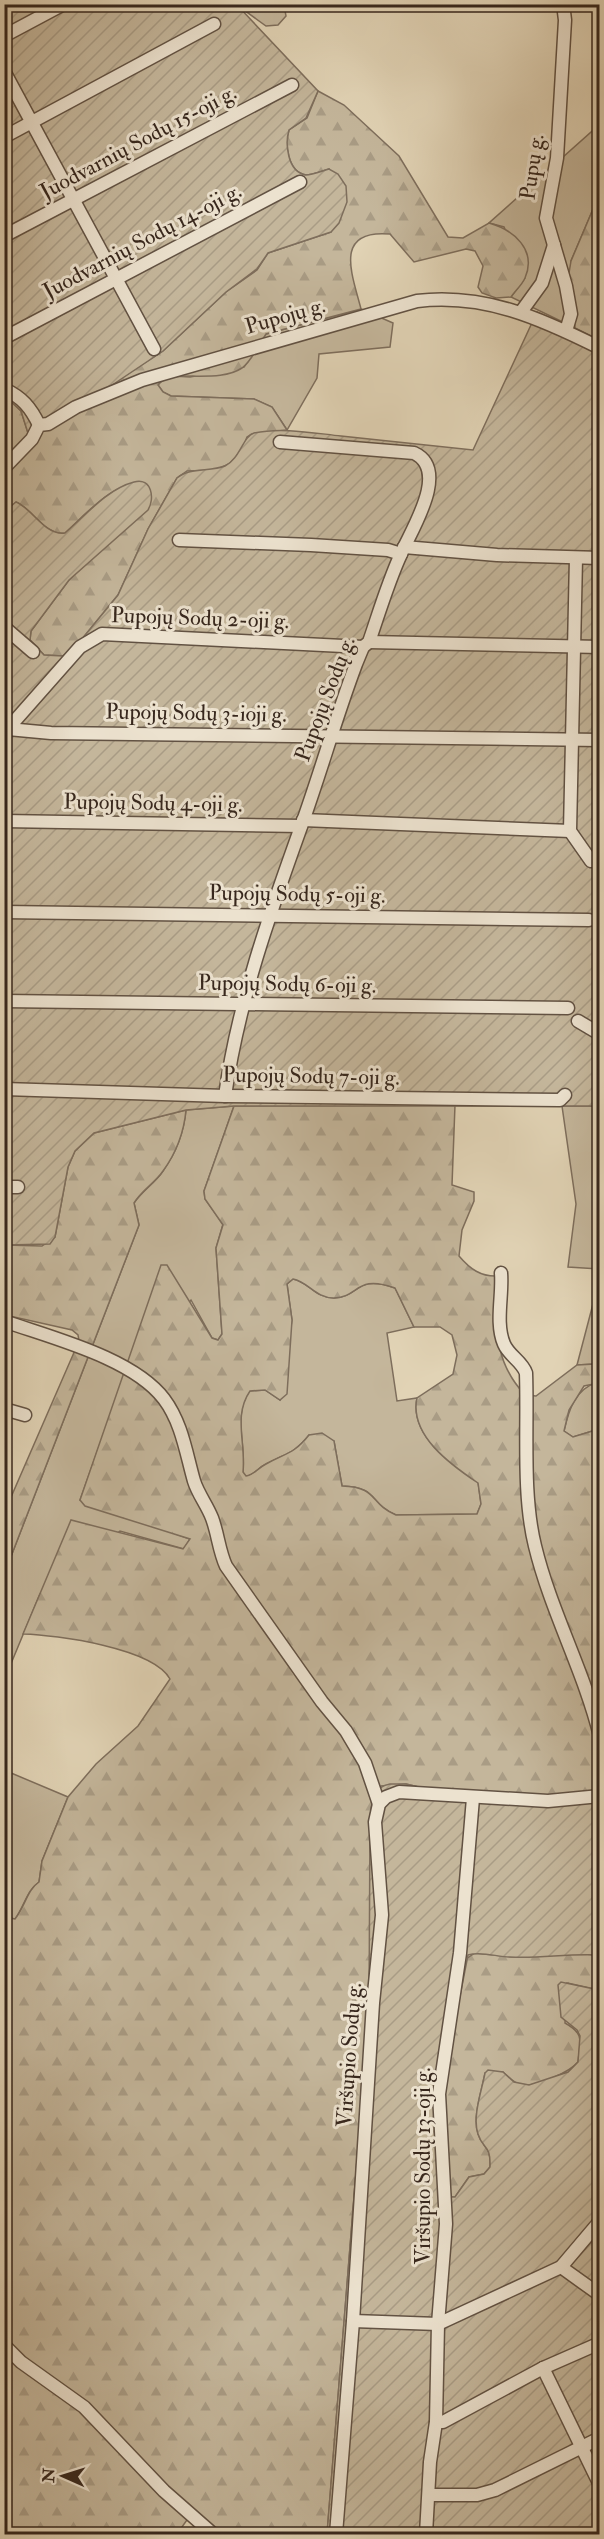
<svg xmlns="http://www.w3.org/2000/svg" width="604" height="2539" viewBox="0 0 604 2539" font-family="'IM FELL Double Pica',serif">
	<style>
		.grass { fill: #c4b69b; stroke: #7e6e5c; stroke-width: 1.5 }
		.forest { fill: url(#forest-firs); stroke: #7e6e5c; stroke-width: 1.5; fill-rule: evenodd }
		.garden { fill: url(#garden-furrows); stroke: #7e6e5c; stroke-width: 1.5 }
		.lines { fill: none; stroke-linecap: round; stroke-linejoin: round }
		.minor-casing { stroke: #625243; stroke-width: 15 }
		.minor { stroke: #ece2cf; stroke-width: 12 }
		.labels { text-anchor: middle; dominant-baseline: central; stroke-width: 6; stroke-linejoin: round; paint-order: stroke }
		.street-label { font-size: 22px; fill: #37271d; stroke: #ece2cf }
	</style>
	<defs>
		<pattern id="forest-firs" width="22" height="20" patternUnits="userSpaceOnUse" patternTransform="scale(1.5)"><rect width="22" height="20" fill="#c4b69b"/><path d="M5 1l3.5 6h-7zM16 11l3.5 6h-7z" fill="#a99c85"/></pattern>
		<pattern id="garden-furrows" width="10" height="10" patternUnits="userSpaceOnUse" patternTransform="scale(1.5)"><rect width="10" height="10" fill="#c4b69b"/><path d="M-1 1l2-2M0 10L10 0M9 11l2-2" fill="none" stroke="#a99c85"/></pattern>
	</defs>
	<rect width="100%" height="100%" fill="#e1d3b5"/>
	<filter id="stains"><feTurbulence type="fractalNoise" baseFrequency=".00333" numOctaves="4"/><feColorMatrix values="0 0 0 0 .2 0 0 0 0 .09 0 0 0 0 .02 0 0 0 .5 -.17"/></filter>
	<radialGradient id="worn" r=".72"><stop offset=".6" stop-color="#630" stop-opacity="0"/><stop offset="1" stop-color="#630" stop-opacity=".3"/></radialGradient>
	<g class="grass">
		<path d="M599,125V195L571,261L575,328L511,297L525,278L504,227L489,223Z"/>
		<path d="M361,309L393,323L390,347L319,354L317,378L287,430L272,407L254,399L171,396L163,392L158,385L163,379L173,376L190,377L244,367L266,334Z"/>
		<path d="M234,1106L204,1191L205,1199L223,1224L216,1248L222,1334L218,1340L212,1338L191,1300L119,1390L80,1500L190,1539L184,1549L120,1531L40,1594L5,1678V1572L139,1225L134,1203C142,1191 155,1183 163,1171C176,1153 184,1132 186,1110Z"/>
		<path d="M562,1106H599V1269L568,1267L576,1204Z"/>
		<path d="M293,1279C309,1282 315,1298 334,1298C360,1297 355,1274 395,1288L414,1327L387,1333L397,1401L417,1398C409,1435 451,1464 478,1482L481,1504L477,1514L396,1515C369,1504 379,1487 342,1486L334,1441L309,1435C294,1454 286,1453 266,1464C258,1468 254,1475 245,1477L243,1472C246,1442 233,1416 249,1391L265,1390L280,1400L292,1320L287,1284Z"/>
		<path d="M599,1281V1351L595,1364L577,1365Z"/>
		<path d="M598,1382L599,1429L573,1437L564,1431C569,1409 575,1389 598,1382Z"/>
		<path d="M4,1770L68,1797L42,1861L39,1882C27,1890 24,1907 15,1919L5,1917Z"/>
	</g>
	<g class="forest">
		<path d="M237,5H284L286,16L278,25L266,26Z"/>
		<path d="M318,91L344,105L399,156L448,237L463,238L489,223C514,230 537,250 525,278C522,285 515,291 511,297L496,298L482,293L478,287L483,266L475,251L466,249L414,262L390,234C333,229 352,274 361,309L266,334C259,344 252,361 242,368C216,385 172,367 158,385L163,392L171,396L254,399L272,407L287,430L252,434L247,437L242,450L229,464L215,470L187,471L177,478L148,529L118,595L73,650L63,656L44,655L30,640L31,631L69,580L93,557L146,484C117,477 85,515 65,533C45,536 33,509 16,502L5,511V396L21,411L28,433L86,401L163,351L226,292L257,270L268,253L331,232L329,169C322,171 312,175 306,175C287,172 285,143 289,130L307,118Z"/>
		<path d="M599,195V340L575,328L569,273L571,261Z"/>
		<path d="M455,1105L452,1185L474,1192V1201L462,1230L459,1256C470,1269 481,1277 498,1276C498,1324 490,1357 525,1395L536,1396L577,1365L595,1364L599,1351V1383L584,1386L569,1410L564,1431L573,1437L599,1429V1791L539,1796L427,1789L406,1784L381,1786L372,1803L369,2010L327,2534H221L194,2510L177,2534H5L4,1917L15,1919C25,1907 27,1890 39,1882L42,1861L68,1797L96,1764L138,1726L170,1679C153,1648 57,1635 23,1634L71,1520L183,1549L190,1539L85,1506L80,1500L161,1265H167L212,1338L218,1340L222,1334L216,1248L223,1225L205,1199L204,1191L234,1106ZM293,1279C309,1282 315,1298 334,1298C360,1297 355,1274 395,1288L414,1327H440L452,1335L457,1355L453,1374L417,1398C409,1435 451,1465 478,1483L481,1504L477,1514L396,1515C369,1504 379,1487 342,1486L334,1441L322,1433L309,1435C294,1454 286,1453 266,1464C258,1468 254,1475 246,1476L243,1472C246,1442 233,1416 250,1391L265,1390L280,1400L287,1394L292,1320L287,1284Z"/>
		<path d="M186,1110C184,1132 176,1153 163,1171C155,1183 142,1190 134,1203L139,1225L5,1572V1511L79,1341L78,1335L72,1330L5,1315V1245L42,1246L55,1237L68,1167L75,1151L94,1133Z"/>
		<path d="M475,1953L512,1957L569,1953L599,1955V1990L567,1983L565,2023C585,2034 580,2041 578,2062C570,2072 536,2087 522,2085C514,2084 509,2077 503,2072L485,2073C482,2090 472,2117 478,2134C483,2150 491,2144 490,2167L484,2174L469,2177L455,2197H451L450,2191L444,2078L466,1959Z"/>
	</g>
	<g class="garden">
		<path d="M5,5H237L318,91L306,118L289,130C285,143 287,172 306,175C312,175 322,171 329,169L338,174L346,186L347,202L339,223L331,232L268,253L257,269L226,292L163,351L39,434L28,433L21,411L5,396Z"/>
		<path d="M537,312L599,340V1106H234L186,1110L94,1133L75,1151L68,1167L55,1237L50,1244L5,1245V511L16,502C33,509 45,536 65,533C85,516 107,489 134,482C152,477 155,499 148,510L69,580L31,631L30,640L44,655L63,656L73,650L118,595L148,529L177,478C190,467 209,472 225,466C240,459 243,436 254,433C282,427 313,433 341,436C385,441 429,445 473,450Z"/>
		<path d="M390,1784H406L427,1789L599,1798V1955C568,1953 540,1959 510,1957C497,1957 482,1951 468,1955L444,2078C443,2115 449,2153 450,2191L451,2197H455L469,2177L484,2174L490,2167C491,2144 483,2150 478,2134C472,2117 482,2090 485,2073L488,2070L503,2072L514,2082L529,2085L568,2072L578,2062L580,2036L577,2030L561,2017L558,1985L561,1982L599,1990V2534H327L369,2010L370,1818C372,1802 372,1787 390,1784Z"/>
	</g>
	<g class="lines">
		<defs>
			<g id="minor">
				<path d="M563,4L565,20L557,158L546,218L566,286L571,314L566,331"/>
				<path d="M4,36L64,4"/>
				<path d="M4,71L154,349"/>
				<path d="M4,137L214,24"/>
				<path d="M4,236L292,85"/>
				<path d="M521,312L542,283L554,245"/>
				<path d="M4,338L300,182"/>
				<path d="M4,389C22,397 31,408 39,425"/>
				<path d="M4,468L32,439L39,425L48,424L76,407L142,380L417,301C484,293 540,318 600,348"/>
				<path d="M179,540L311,545L388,550L401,554"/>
				<path d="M404,547L497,555L600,558"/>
				<path d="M576,558L570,831L591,861"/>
				<path d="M4,627L33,652"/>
				<path d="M369,642L600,647"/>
				<path d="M8,729L51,733L600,740"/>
				<path d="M5,732L80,647L102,634L363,647"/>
				<path d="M303,820L570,831"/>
				<path d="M4,821L301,826"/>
				<path d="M4,912L589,920"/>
				<path d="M4,1001L568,1008"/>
				<path d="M578,1021L600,1034"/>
				<path d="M4,1089L225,1096L560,1100L565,1095"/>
				<path d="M225,1096C238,1002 270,913 302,824C321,771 336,717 356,664L363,647L369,642C379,613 388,582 401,554C410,532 451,470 414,453L280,442"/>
				<path d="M4,1187H18"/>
				<path d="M501,1273C503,1295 495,1323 504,1344C509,1356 522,1361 526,1373C528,1428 522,1494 535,1546C551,1612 584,1671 600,1736"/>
				<path d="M4,1321C52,1338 133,1358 164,1399C182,1423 186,1453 194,1481C198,1494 207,1505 212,1518C218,1534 219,1551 226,1566L322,1702L346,1731L365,1763L379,1804"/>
				<path d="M4,1409L25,1415"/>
				<path d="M561,2267L600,2295"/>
				<path d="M353,2321L438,2324L561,2267L600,2221"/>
				<path d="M4,2345L21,2362L84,2407L164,2491L213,2534"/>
				<path d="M543,2368L600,2485"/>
				<path d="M436,2422H443L543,2368L600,2343"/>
				<path d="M429,2495H477L495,2490L600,2438"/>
				<path d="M336,2534L353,2321L373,2003L382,1915L375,1822L379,1804L386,1797L399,1792L548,1801L600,1796"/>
				<path d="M426,2534L430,2462L436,2422L438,2324L446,2224L439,2094L460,1953L473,1798"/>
				<path d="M596,2534L600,2533"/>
			</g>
		</defs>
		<use href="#minor" class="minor-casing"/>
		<use href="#minor" class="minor"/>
	</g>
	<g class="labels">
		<g class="street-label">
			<text transform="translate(138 142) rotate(-28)">Juodvarnių Sodų 15-oji g.</text>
			<text transform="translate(532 167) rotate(-82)">Pupų g.</text>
			<text transform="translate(142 241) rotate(-28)">Juodvarnių Sodų 14-oji g.</text>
			<text transform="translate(285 316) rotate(-16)">Pupojų g.</text>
			<text transform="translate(200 618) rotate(2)">Pupojų Sodų 2-oji g.</text>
			<text transform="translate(325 699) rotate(-69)">Pupojų Sodų g.</text>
			<text transform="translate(196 713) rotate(1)">Pupojų Sodų 3-ioji g.</text>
			<text transform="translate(153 803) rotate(1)">Pupojų Sodų 4-oji g.</text>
			<text transform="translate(297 894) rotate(1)">Pupojų Sodų 5-oji g.</text>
			<text transform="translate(287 984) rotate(1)">Pupojų Sodų 6-oji g.</text>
			<text transform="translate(311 1076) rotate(1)">Pupojų Sodų 7-oji g.</text>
			<text transform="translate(349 2055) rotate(-86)">Viršupio Sodų g.</text>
			<text transform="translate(423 2166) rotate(-90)">Viršupio Sodų 13-oji g.</text>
		</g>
	</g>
	<rect width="604" height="2539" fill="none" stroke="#e1d3b5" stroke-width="24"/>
	<rect x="6" y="6" width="592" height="2527" fill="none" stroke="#37271d" stroke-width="3"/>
	<rect x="12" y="12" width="580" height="2515" fill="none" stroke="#37271d" stroke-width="1.5"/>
	<g transform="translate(63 2476) rotate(273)" stroke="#ece2cf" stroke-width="4.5" paint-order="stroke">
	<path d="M0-4.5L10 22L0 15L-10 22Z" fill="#37271d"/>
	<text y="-9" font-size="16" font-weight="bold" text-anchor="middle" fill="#37271d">N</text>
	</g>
	<rect width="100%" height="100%" filter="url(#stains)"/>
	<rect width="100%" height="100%" fill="url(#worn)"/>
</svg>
